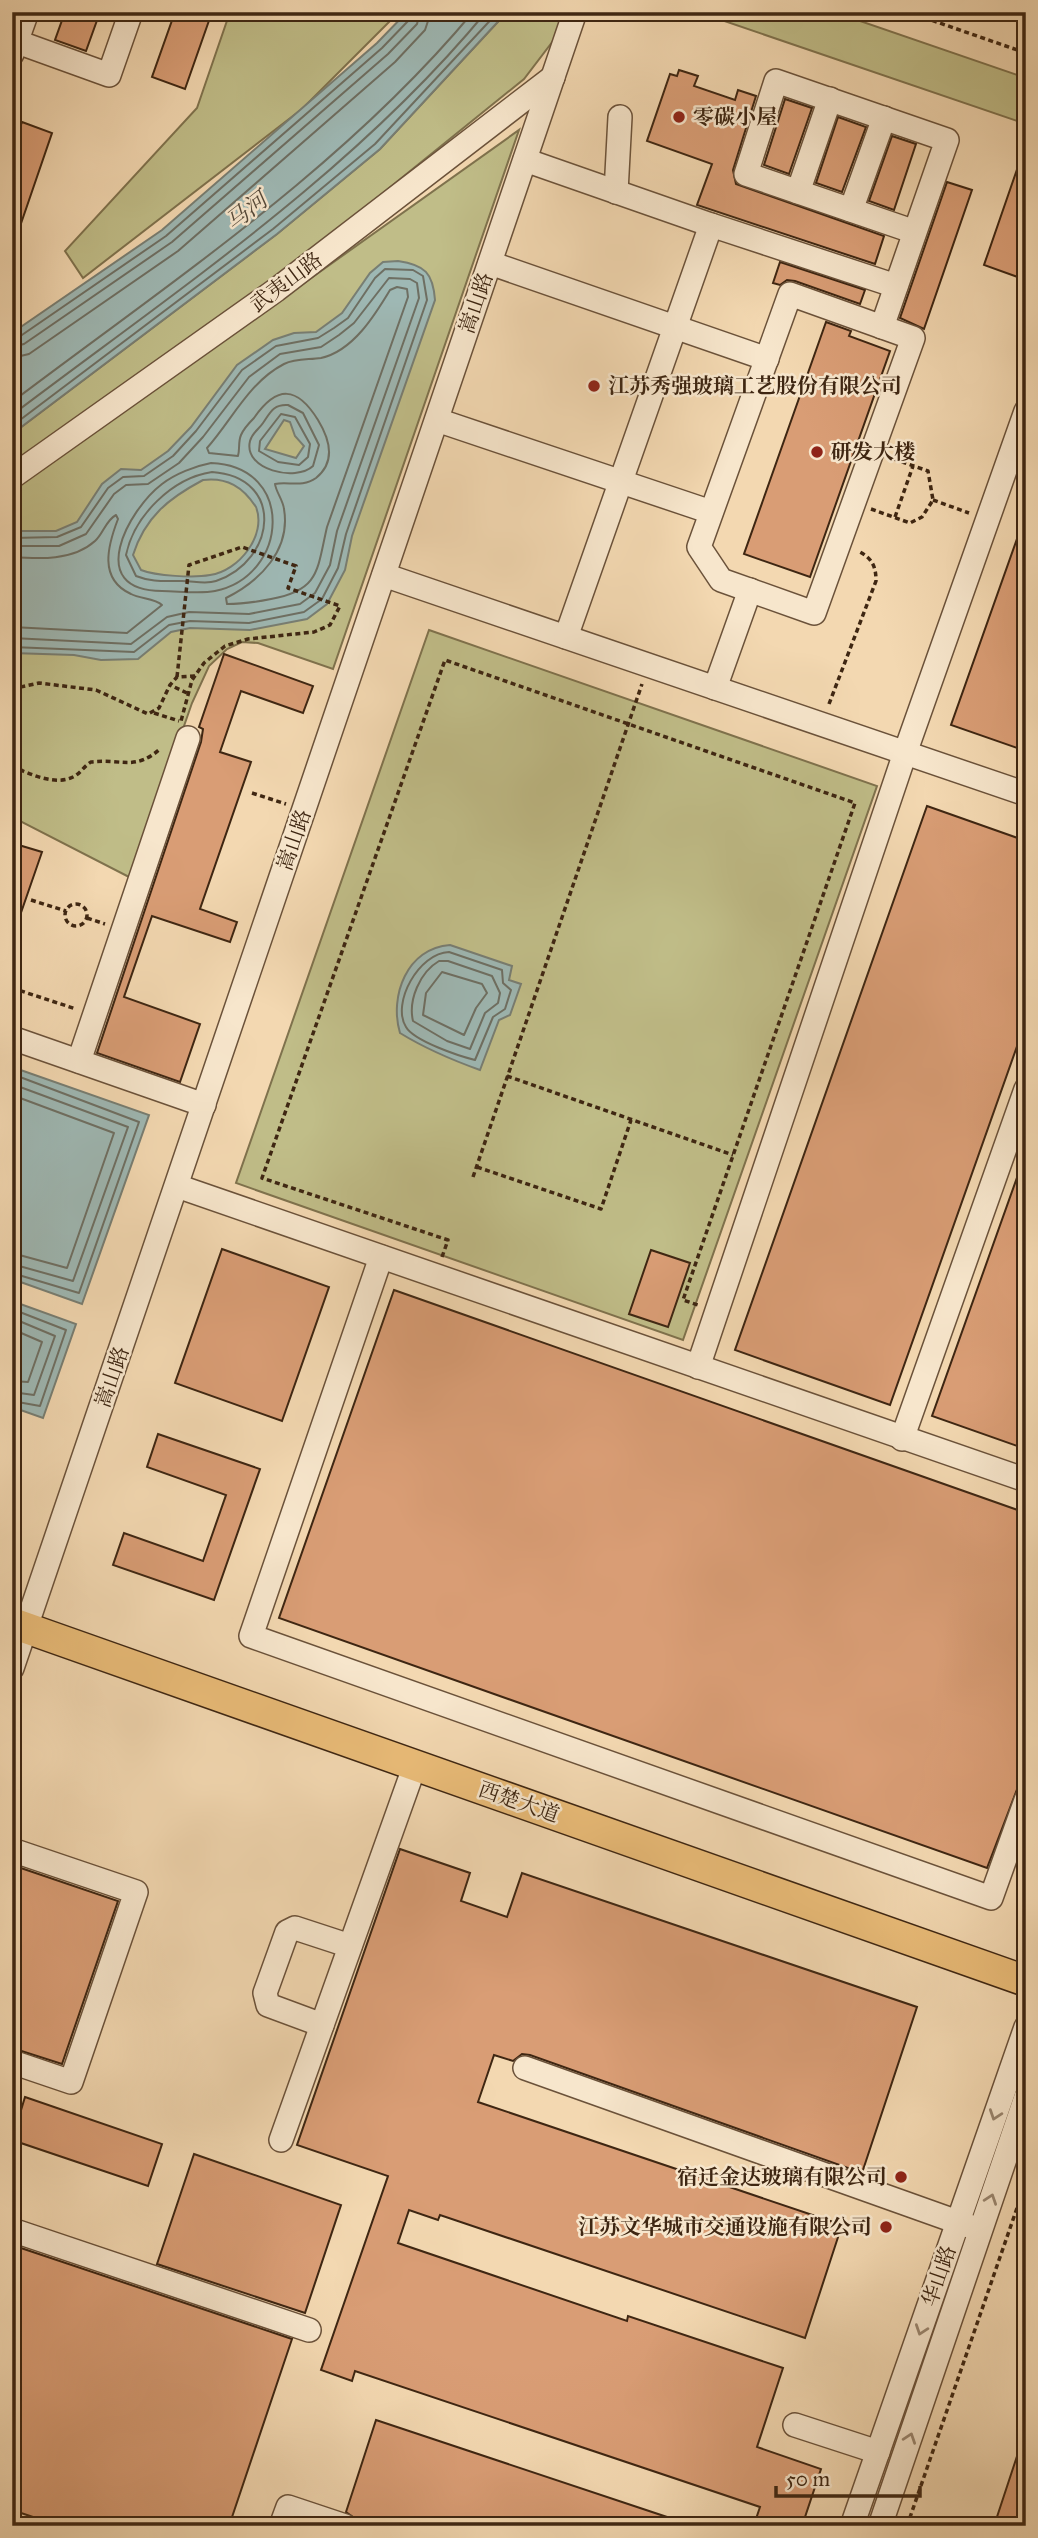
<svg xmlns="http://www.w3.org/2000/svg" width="1038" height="2538" viewBox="0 0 1038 2538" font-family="'IM FELL Great Primer','Noto Serif SC',serif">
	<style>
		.green { fill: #c0bd88; stroke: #7f724d; stroke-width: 2 }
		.water { fill: #9eb8b4; stroke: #787e73; stroke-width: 2; fill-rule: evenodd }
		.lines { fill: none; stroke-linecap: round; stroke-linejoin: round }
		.shore { stroke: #6e6f63; stroke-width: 2 }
		.building { fill: #d99d75; stroke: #3e2612; stroke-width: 2 }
		.minor-casing { stroke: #6b523a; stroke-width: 26 }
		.major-casing { stroke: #3e2612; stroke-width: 33 }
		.path { stroke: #3e2612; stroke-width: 3.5; stroke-dasharray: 5 3.5; stroke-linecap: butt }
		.minor { stroke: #f7e6cc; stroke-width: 23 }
		.major { stroke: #eabc78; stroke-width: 30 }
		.oneway { stroke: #9a866f }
		.poi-dot { fill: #8f2418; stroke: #f7e6cc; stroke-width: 2.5 }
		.labels { text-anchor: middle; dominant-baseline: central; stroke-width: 5; stroke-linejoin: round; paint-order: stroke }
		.poi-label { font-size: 21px; font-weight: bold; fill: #3e2612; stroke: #f7e6cc; text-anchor: start }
		.street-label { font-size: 21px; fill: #3e2612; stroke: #f7e6cc }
		.water-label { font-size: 23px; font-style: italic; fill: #564a3a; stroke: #f7e6cc }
	</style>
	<rect width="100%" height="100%" fill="#f3d8b1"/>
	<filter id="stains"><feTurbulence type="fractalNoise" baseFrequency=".00286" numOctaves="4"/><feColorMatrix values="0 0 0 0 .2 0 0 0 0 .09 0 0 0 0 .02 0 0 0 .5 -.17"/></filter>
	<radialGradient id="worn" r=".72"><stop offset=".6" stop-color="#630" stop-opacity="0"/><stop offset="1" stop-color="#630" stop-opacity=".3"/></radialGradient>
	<g class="green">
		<path d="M230,12H399L302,109L83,278L65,251L197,108Z"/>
		<path d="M507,12H565L556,37L524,79L221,324L12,467V434L277,234L380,149Z"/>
		<path d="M698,12H834L1026,78V124Z"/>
		<path d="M519,130L333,669L258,643L242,642L227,649L209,666L192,703L131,878L12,817V491Z"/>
		<path d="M429,630L877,786L683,1340L236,1183Z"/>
	</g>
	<g class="water">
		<path d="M407,12H507L380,149L277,234L12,434V333L162,230L377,43Z"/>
		<path d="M398,261C425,265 433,273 435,300L352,536L345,570L327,604L307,619L250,630L190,628L171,632L138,659L101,660L74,655L12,653V531H56L77,522L102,484L121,469L141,470L168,451L191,427L237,365L273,340L294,333L316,332L342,313L370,273L383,262ZM284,420L290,422L295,436L304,446L296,458L265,449ZM203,480C227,477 243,487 256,507C267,535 239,571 210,575C194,578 156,576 141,570L133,555C145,517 169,498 203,480Z"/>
		<path d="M450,945L512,966L509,980L521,984L510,1015L499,1020L480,1070C452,1060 426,1049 400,1033C389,996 407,948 450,945Z"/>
		<path d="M12,1067L149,1115L82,1304L12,1279Z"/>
		<path d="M12,1301L76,1324L43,1418L12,1407Z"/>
	</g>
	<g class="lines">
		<g class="shore">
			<path d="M397,287L407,289L408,297L327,527C317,570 320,590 271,599C256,602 242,604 227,604L226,598C260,581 291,550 284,509C283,500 276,492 275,484C288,481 302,488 316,478C337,461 329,438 318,420C297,386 277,385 254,418C249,423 244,428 241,435C238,442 240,449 238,456L209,453L207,448C232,420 249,382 284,364C296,358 309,360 321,358C353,351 375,315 390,290Z"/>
			<path d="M12,339L19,337L166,236L382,48L409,20L411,12"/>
			<path d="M12,347L24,344L172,242L388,54L417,24L420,12"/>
			<path d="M12,358L29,354L178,251L395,62L425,30L431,12"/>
			<path d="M12,402C172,281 344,167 473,12"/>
			<path d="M288,405L303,413L319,445L313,466C296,482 243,470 250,441C252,433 259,429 263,423C270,413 273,404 288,405Z"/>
			<path d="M281,414L295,417L310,444L308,457L299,465L278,462L259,451L260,441Z"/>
			<path d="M12,415C177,290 353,173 486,12"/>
			<path d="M12,426L273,229L375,144L498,12"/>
			<path d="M211,463C296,466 289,576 215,591C199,594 178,591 162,591C84,591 128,510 162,484C175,474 195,466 211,463Z"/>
			<path d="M212,472C285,477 277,560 216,581C204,585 191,580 179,581C163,581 151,582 136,576L126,555C134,516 172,478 212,472Z"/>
			<path d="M12,538L57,537L81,527L108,488L123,477L144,476L173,456L196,431L242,370L276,346L318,338L334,328L348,318L375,278L385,269L413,270L423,276L427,300L346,534L338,568L322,599L304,612L249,623L190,621L169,625L134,652L12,647"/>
			<path d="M12,546H59L86,534L114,494L126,485L148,484L179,463L203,437L249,377L280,354L321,347L339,335L354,323L389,278L410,279L417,283L419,298L337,531L330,565L315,593L300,604L249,614L189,612L167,617L131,644L12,638"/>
			<path d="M12,557C39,559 73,561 95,541C103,534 106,520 116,515L118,519C108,545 98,579 131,594C140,599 155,598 162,605L127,633L12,627"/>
			<path d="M449,952L502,970L503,983L511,990L505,1009L493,1017L475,1060C459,1056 414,1041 406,1027C391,1003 419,953 449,952Z"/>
			<path d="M439,961H448L492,976L500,993L498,1003L485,1013L470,1049L447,1041L413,1021C408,1000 420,972 439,961Z"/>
			<path d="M442,972L482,984L487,993L476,1008L464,1035L423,1015L426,993Z"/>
			<path d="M12,1074L139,1122L79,1293L12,1273"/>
			<path d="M12,1084L128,1127L73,1281L12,1264"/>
			<path d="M12,1095L114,1133L67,1268L12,1253"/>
			<path d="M12,1309L66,1330L40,1406L12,1401"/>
			<path d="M12,1318L55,1336L34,1395L12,1392"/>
			<path d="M12,1329L42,1342L28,1382L12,1381"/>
		</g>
	</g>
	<g class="building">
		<path d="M65,12H100L86,51L55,40Z"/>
		<path d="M175,12H212L185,89L152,77Z"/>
		<path d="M679,70L698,76L694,86L735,100L738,90L756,96L733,170L736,184L884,236L875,264L697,205L712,164L647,141L670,74L677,76Z"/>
		<path d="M785,99L812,108L789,174L764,165Z"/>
		<path d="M838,117L866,127L842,192L816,183Z"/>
		<path d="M22,122L52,133L15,241L12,149Z"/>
		<path d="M892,136L916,144L894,210L869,201Z"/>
		<path d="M1023,152L1026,153V280L984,265Z"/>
		<path d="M947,182L972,190L924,329L900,318Z"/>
		<path d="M780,262L865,290L860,304L795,281L787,280L780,285L773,283Z"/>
		<path d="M826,322L851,331L849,336L890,351L810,577L744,554Z"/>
		<path d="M1024,519H1026V751L951,725Z"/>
		<path d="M224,654L313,686L303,713L241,691L220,752L251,762L200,909L237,922L230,942L152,916L124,997L200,1024L180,1082L97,1053L201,742L203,729L199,727Z"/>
		<path d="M927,806L1026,841V1021L890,1405L735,1350Z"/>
		<path d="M12,843L42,852L15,930H12Z"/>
		<path d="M1024,1158H1026V1449L932,1416Z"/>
		<path d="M222,1249L329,1287L282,1421L175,1383Z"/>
		<path d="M651,1250L690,1263L668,1327L629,1314Z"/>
		<path d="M394,1290L1026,1513V1766L987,1868L279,1618Z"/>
		<path d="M158,1434L260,1469L214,1600L113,1565L124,1533L203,1561L226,1495L147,1467Z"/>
		<path d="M400,1849L470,1873L461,1901L507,1917L522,1873L917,2007L862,2173L530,2055L522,2054L513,2061L494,2055L478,2102L842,2225L805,2338L440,2215L438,2220L409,2210L398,2243L627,2321L628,2316L783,2368L757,2447L821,2469L802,2526H776L756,2519L760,2507L355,2371L352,2381L321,2370L388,2176L297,2145Z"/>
		<path d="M12,1865L118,1901L62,2064L12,2048Z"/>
		<path d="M25,2097L162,2144L148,2186L12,2140Z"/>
		<path d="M194,2154L341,2205L305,2313L157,2264Z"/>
		<path d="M12,2245L292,2339L229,2526H60L12,2510Z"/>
		<path d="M376,2420L685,2523L684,2526H375L357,2520L346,2512Z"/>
		<path d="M1023,2438H1026V2526H994Z"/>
	</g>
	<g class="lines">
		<defs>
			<g id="minor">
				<path d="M12,40L109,75L131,12"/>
				<path d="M12,54L27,12"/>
				<path d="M525,160L711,225"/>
				<path d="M616,192L620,117"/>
				<path d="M798,192L830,99"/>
				<path d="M851,210L884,118"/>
				<path d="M490,263L767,359"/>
				<path d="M790,294L913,338L814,613L721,580L699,547Z"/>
				<path d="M882,327L947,140L776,81L746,174L915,232"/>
				<path d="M437,420L711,512"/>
				<path d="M12,477L276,290L553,77"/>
				<path d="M384,575L1026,794"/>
				<path d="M566,637L711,225L896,286"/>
				<path d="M715,688L750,590"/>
				<path d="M12,1038L204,1105"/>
				<path d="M79,1061L188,738"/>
				<path d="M177,1186L1026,1480"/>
				<path d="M381,1257L251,1636L991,1898L1026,1800"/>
				<path d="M698,1367L905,753L1026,411"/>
				<path d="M902,1439L1026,1089"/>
				<path d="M12,1668L575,12"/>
				<path d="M12,1850L136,1892L71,2082L12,2062"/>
				<path d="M322,2025L268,2005L265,1993L287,1932L295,1928L350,1946"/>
				<path d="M525,2068L980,2230"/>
				<path d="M281,2140L415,1765"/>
				<path d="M12,2230L309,2330"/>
				<path d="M795,2425L878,2452"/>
				<path d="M281,2526L288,2507L345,2526"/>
				<path d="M852,2526L1026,2027"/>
				<path d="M880,2526L1026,2097"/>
			</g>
			<path id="major" d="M12,1623L1026,1981"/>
		</defs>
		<use href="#minor" class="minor-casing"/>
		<use href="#major" class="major-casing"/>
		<g class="path">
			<path d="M908,12L1026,53"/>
			<path d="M933,500L969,513"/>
			<path d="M871,509L910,523L922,517L933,500L928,471L891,458"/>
			<path d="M895,517L913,466"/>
			<path d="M177,677L189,565L242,547L296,566L288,588L340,606L330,625L314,632L248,639L225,646L204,663L192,680L181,721"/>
			<path d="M12,689L39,683L96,690L148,714L159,708L170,685"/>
			<path d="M187,693L170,685L177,677L195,676"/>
			<path d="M829,704L876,581C876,566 872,558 858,551"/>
			<path d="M154,713L179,721"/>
			<path d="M12,766C29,774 55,786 73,777C80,774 84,766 91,762C121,758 135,772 161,748"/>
			<path d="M252,793L286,804"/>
			<path d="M31,900L66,911"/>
			<circle cx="76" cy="915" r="11"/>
			<path d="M87,918L105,924"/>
			<path d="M12,988L76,1009"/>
			<path d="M507,1076L733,1155"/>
			<path d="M477,1167L601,1209L631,1120"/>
			<path d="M473,1177L642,684"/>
			<path d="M442,1257L448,1240L262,1178L445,660L855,803L683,1300L698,1305"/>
			<path d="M907,2526L1026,2182"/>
		</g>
		<use href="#minor" class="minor"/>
		<use href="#major" class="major"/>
	</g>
	<defs><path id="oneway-chevron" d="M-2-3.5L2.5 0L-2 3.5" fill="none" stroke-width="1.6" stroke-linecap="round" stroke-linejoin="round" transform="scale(1.75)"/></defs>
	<g class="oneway">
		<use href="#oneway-chevron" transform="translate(995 2115) rotate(109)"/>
		<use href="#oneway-chevron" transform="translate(991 2199) rotate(-71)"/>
		<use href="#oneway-chevron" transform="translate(921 2330) rotate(109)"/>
		<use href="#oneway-chevron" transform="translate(910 2438) rotate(-71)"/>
	</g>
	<g class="poi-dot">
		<circle cx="679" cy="117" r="7"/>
		<circle cx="594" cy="386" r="7"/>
		<circle cx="817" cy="452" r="7"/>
		<circle cx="901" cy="2177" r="7"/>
		<circle cx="886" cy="2227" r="7"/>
	</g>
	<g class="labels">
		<g class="poi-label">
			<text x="693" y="117">零碳小屋</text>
			<text x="608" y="386">江苏秀强玻璃工艺股份有限公司</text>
			<text x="831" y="452">研发大楼</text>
			<text x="887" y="2177" text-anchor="end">宿迁金达玻璃有限公司</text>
			<text x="872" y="2227" text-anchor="end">江苏文华城市交通设施有限公司</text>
		</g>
		<g class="street-label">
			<text transform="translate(286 282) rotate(-37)">武夷山路</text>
			<text transform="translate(476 303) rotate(-71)">嵩山路</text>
			<text transform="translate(294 840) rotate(-71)">嵩山路</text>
			<text transform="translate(112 1377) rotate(-71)">嵩山路</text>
			<text transform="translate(519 1802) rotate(19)">西楚大道</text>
			<text transform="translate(939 2276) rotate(-71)">华山路</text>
		</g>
		<g class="water-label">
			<text transform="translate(246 211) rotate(-38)">马河</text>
		</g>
	</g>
	<rect width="1038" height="2538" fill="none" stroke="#f3d8b1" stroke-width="42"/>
	<rect x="14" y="14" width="1010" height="2510" fill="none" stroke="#3e2612" stroke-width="3.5"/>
	<rect x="21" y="21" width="996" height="2496" fill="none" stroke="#3e2612" stroke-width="2"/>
	<path d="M776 2486v10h144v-10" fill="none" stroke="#3e2612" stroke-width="3.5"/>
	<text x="786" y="2486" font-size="21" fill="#3e2612" stroke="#f7e6cc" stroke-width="5" paint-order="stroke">50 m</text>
	<rect width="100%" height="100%" filter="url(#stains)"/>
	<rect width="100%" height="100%" fill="url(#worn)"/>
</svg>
